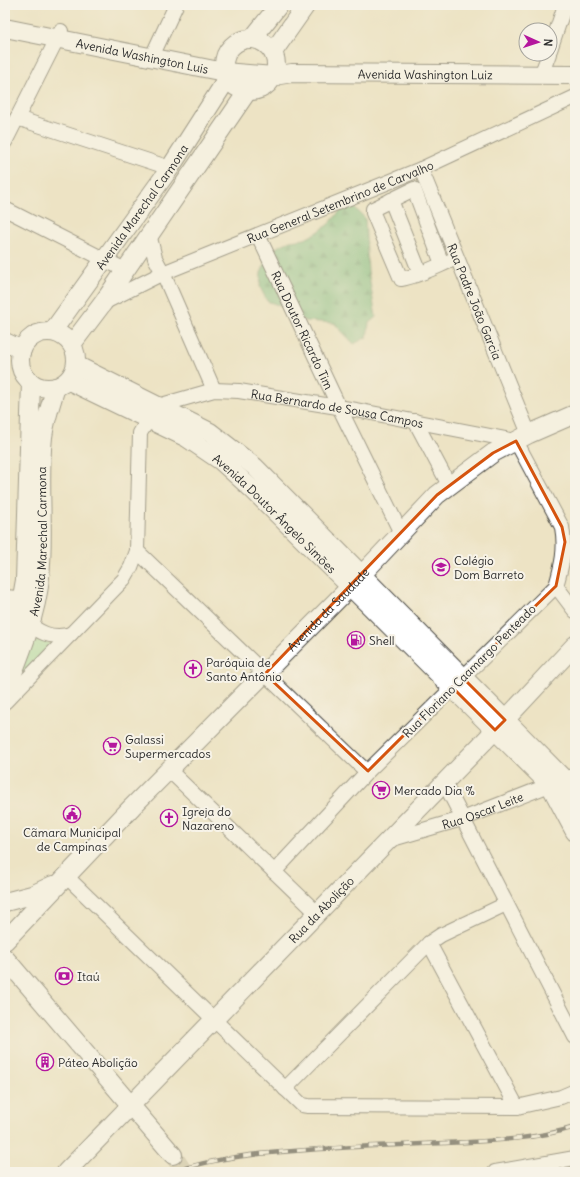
<svg xmlns="http://www.w3.org/2000/svg" width="580" height="1177" viewBox="0 0 580 1177" font-family="Delius,sans-serif">
	<style>
		.forest { fill: url(#forest-firs); stroke: #507254 }
		.park { fill: url(#park-crowns); stroke: #5e8260 }
		.lines { fill: none; stroke-linecap: round; stroke-linejoin: round }
		.major-tunnel { stroke: #c6bea5; stroke-width: 18; stroke-dasharray: 18 9; stroke-linecap: butt }
		.minor-casing { stroke: #484742; stroke-width: 16 }
		.major-casing { stroke: #484742; stroke-width: 20 }
		.minor { stroke: #fff; stroke-width: 14 }
		.major { stroke: #fff; stroke-width: 18 }
		.rail-casing { stroke: #2b2b2b; stroke-width: 4.5 }
		.rail { stroke: #f7f3e8; stroke-width: 3; stroke-dasharray: 9; stroke-linecap: butt }
		.marked { fill: none; stroke: #d5540f; stroke-width: 3; stroke-linejoin: round }
		.labels { text-anchor: middle; dominant-baseline: central; stroke-width: 4; stroke-linejoin: round; paint-order: stroke }
		.street-label { font-size: 12px; fill: #2b2b2b; stroke: #f7f3e8 }
		.poi-label { font-size: 12px; fill: #2b2b2b; stroke: #f7f3e8; text-anchor: start }
	</style>
	<defs>
		<pattern id="forest-firs" width="22" height="20" patternUnits="userSpaceOnUse"><rect width="22" height="20" fill="#74b97e"/><path d="M5 1l3.5 6h-7zM16 11l3.5 6h-7z" fill="#5f9767"/></pattern>
		<pattern id="park-crowns" width="20" height="18" patternUnits="userSpaceOnUse"><rect width="20" height="18" fill="#91d994"/><path d="M2 6a3 3 0 1 1 6 0M12 15a3 3 0 1 1 6 0" fill="none" stroke="#7dba80"/></pattern>
	</defs>
	<rect width="100%" height="100%" fill="#f7f3e8"/>
	<filter id="ink" filterUnits="userSpaceOnUse"><feTurbulence type="fractalNoise" baseFrequency=".025" numOctaves="2"/><feDisplacementMap in="SourceGraphic" scale="8" xChannelSelector="R" yChannelSelector="G"/><feConvolveMatrix kernelMatrix="1 2 1 2 8 2 1 2 1" color-interpolation-filters="sRGB"/></filter>
	<filter id="wash" filterUnits="userSpaceOnUse"><feTurbulence type="fractalNoise" baseFrequency=".012" numOctaves="4" result="noise"/><feDisplacementMap in="SourceGraphic" scale="16" xChannelSelector="R" yChannelSelector="G"/><feGaussianBlur stdDeviation="0.9" result="paint"/><feColorMatrix in="noise" values="0 0 0 0 0 0 0 0 0 0 0 0 0 0 0 0 0 1.4 0 .05"/><feComposite in="paint" operator="in"/></filter>
	<g filter="url(#wash)">
		<rect width="100%" height="100%" fill="#ede3c4"/>
		<path class="forest" d="M353,206L365,218L368,271L376,317L369,323L367,337L354,344L334,323L306,321L292,316L281,306L267,301L260,287L261,273L267,259L277,247L290,241L305,239L318,232L330,223L340,211Z"/>
		<path class="park" d="M33,635L51,644L13,686Z"/>
	</g>
	<g filter="url(#ink)">
		<g class="lines">
			<path class="major-tunnel" d="M173,1155L184,1172"/>
			<defs>
				<g id="minor">
					<path d="M155,50L176,5"/>
					<path d="M550,50L565,5"/>
					<path d="M541,75L549,54"/>
					<path d="M17,118L170,168"/>
					<path d="M5,142L61,31"/>
					<path id="s1" d="M421,169L529,434"/>
					<path d="M391,200L420,273"/>
					<path d="M5,209L125,270"/>
					<path d="M149,234L155,258L163,273L214,390"/>
					<path id="s2" d="M258,235L339,407L401,533"/>
					<path d="M442,264L414,189L373,209V213L401,279C420,276 439,265 457,258"/>
					<path id="s3" d="M103,303L163,273L421,169L575,97"/>
					<path id="s4" d="M158,406L214,390L239,391L356,410L516,441L562,527C566,549 562,565 556,586L368,771L274,872"/>
					<path d="M415,421L449,485"/>
					<path d="M137,551L367,772"/>
					<path d="M556,586L575,611"/>
					<path d="M5,597L31,599"/>
					<path d="M23,619C38,632 51,640 71,634"/>
					<path d="M5,702L124,579L131,567L137,551L140,433L149,419"/>
					<path d="M170,771L317,913"/>
					<path d="M444,782L575,1037"/>
					<path id="s5" d="M389,840L465,818L575,775"/>
					<path d="M67,877L302,1105L308,1106L517,1107L561,1097L575,1091"/>
					<path d="M429,943L517,1107"/>
					<path d="M285,1089L429,943L441,935L506,904"/>
					<path d="M495,1172L575,1158"/>
				</g>
				<g id="major">
					<path id="s6" d="M5,28L224,72L274,76L292,73L575,75"/>
					<circle cx="250" cy="65" r="26"/>
					<path d="M252,39L279,5"/>
					<path d="M273,52L306,5"/>
					<circle cx="48" cy="360" r="28"/>
					<path id="s7" d="M52,332L170,168L227,79"/>
					<path d="M5,342L22,350"/>
					<path d="M72,344L103,303L247,92"/>
					<path d="M76,365L210,432L255,467L564,779L575,802"/>
					<path id="s8" d="M69,381L187,438L221,461L252,489L550,785L575,832"/>
					<path d="M5,648L22,597L25,580L31,382"/>
					<path id="s9" d="M5,693C19,658 37,614 40,577C45,530 38,483 43,437C45,420 51,404 56,387"/>
					<path d="M5,902L32,895L53,885"/>
					<path id="s10" d="M5,941L132,807L351,586L437,495L493,453L529,434L575,414"/>
					<path d="M5,958L173,1155"/>
					<path id="s11" d="M66,1172L505,720L575,645"/>
				</g>
			</defs>
			<use href="#minor" class="minor-casing"/>
			<use href="#major" class="major-casing"/>
			<use href="#minor" class="minor"/>
			<use href="#major" class="major"/>
			<defs>
				<path id="rail" d="M173,1172C216,1157 263,1153 307,1150C354,1146 400,1145 446,1143C490,1141 533,1140 575,1127"/>
			</defs>
			<use href="#rail" class="rail-casing"/>
			<use href="#rail" class="rail"/>
		</g>
	</g>
	<path d="M0 0H580V1177H0ZM516,441L562,527L565,542L556,586L462,677L505,720L495,730L452,687L368,771L265,674L437,495L493,453Z" fill="#ede3c4" fill-opacity=".55" fill-rule="evenodd"/>
	<path class="marked" d="M516,441L562,527L565,542L556,586L462,677L505,720L495,730L452,687L368,771L265,674L437,495L493,453Z"/>
	<defs>
		<symbol id="school-ring" viewBox="-11 -11 22 22"><circle r="9.5" fill="#f7f3e8" stroke="#b5179e" stroke-width="1.5"/><path d="M0-5L7-2L0 1L-7-2ZM-4 1L0 2.5L4 1V4Q0 6-4 4Z" fill="#b5179e"/></symbol>
		<symbol id="fuel-ring" viewBox="-11 -11 22 22"><circle r="9.5" fill="#f7f3e8" stroke="#b5179e" stroke-width="1.5"/><path d="M-5.5-6h7V0h2V4h1.3V-2.5L3-4.5l.8-.8L6-3V5H2.5V1h-1V6h-7ZM-4.2-4.7v3.2H.2V-4.7Z" fill="#b5179e"/></symbol>
		<symbol id="church-ring" viewBox="-11 -11 22 22"><circle r="9.5" fill="#f7f3e8" stroke="#b5179e" stroke-width="1.5"/><path d="M-1.2-6h2.4v3.5h3.3v2.4h-3.3V6h-2.4V-.1h-3.3v-2.4h3.3Z" fill="#b5179e"/></symbol>
		<symbol id="supermarket-ring" viewBox="-11 -11 22 22"><circle r="9.5" fill="#f7f3e8" stroke="#b5179e" stroke-width="1.5"/><path d="M-6-5.5h2.5l.6 2H6L4.5 2H-2.5L-4.4-4H-6ZM-1.5 3.2a1.3 1.3 0 1 0 .1 0ZM3 3.2a1.3 1.3 0 1 0 .1 0Z" fill="#b5179e"/></symbol>
		<symbol id="civic-ring" viewBox="-11 -11 22 22"><circle r="9.5" fill="#f7f3e8" stroke="#b5179e" stroke-width="1.5"/><path d="M-.6-6.5H3V-4.5H.6V-3L4-1V1h2V6H-6V1h2V-1L-.6-3ZM-1.2 2.5V6h2.4V2.5Z" fill="#b5179e"/></symbol>
		<symbol id="bank-ring" viewBox="-11 -11 22 22"><circle r="9.5" fill="#f7f3e8" stroke="#b5179e" stroke-width="1.5"/><path d="M-6-4H6V4H-6ZM0-2.3a2.3 2.3 0 1 0 0 4.6a2.3 2.3 0 1 0 0-4.6Z" fill="#b5179e"/></symbol>
		<symbol id="building-ring" viewBox="-11 -11 22 22"><circle r="9.5" fill="#f7f3e8" stroke="#b5179e" stroke-width="1.5"/><path d="M-4-6H4V6H1V3H-1V6H-4ZM-2.5-4.3h1.7v1.8h-1.7ZM.8-4.3h1.7v1.8H.8ZM-2.5-1h1.7V.8h-1.7ZM.8-1h1.7V.8H.8Z" fill="#b5179e"/></symbol>
	</defs>
	<g fill-rule="evenodd">
		<use href="#school-ring" x="431" y="557" width="20" height="20"/>
		<use href="#fuel-ring" x="346" y="630" width="20" height="20"/>
		<use href="#church-ring" x="183" y="659" width="20" height="20"/>
		<use href="#supermarket-ring" x="102" y="736" width="20" height="20"/>
		<use href="#supermarket-ring" x="371" y="780" width="20" height="20"/>
		<use href="#civic-ring" x="62" y="804" width="20" height="20"/>
		<use href="#church-ring" x="159" y="808" width="20" height="20"/>
		<use href="#bank-ring" x="54" y="966" width="20" height="20"/>
		<use href="#building-ring" x="35" y="1052" width="20" height="20"/>
	</g>
	<g class="labels">
		<g class="street-label">
			<text stroke="none"><textPath href="#s6" startOffset="140">Avenida Washington Luis</textPath></text>
			<text stroke="none"><textPath href="#s6" startOffset="425">Avenida Washington Luiz</textPath></text>
			<text stroke="none"><textPath href="#s3" startOffset="258">Rua General Setembrino de Carvalho</textPath></text>
			<text stroke="none"><textPath href="#s7" startOffset="154">Avenida Marechal Carmona</textPath></text>
			<text stroke="none"><textPath href="#s1" startOffset="143">Rua Padre João Garcia</textPath></text>
			<text stroke="none"><textPath href="#s2" startOffset="105">Rua Doutor Ricardo Tim</textPath></text>
			<text stroke="none"><textPath href="#s4" startOffset="183">Rua Bernardo de Sousa Campos</textPath></text>
			<text stroke="none"><textPath href="#s8" startOffset="247">Avenida Doutor Ângelo Simões</textPath></text>
			<text stroke="none"><textPath href="#s9" startOffset="157">Avenida Marechal Carmona</textPath></text>
			<text stroke="none"><textPath href="#s10" startOffset="463">Avenida da Saudade</textPath></text>
			<text transform="translate(469 671) rotate(-45)">Rua Floriano Caamargo Penteado</text>
			<text stroke="none"><textPath href="#s5" startOffset="98">Rua Oscar Leite</textPath></text>
			<text stroke="none"><textPath href="#s11" startOffset="366">Rua da Abolição</textPath></text>
		</g>
		<g class="poi-label">
			<text x="454" y="560">Colégio<tspan x="454" dy="14">Dom Barreto</tspan></text>
			<text x="369" y="640">Shell</text>
			<text x="206" y="662">Paróquia de<tspan x="206" dy="14">Santo Antônio</tspan></text>
			<text x="125" y="739">Galassi<tspan x="125" dy="14">Supermercados</tspan></text>
			<text x="394" y="790">Mercado Dia %</text>
			<text x="182" y="811">Igreja do<tspan x="182" dy="14">Nazareno</tspan></text>
			<text x="72" y="832" text-anchor="middle">Cãmara Municipal<tspan x="72" dy="14">de Campinas</tspan></text>
			<text x="77" y="976">Itaú</text>
			<text x="58" y="1062">Páteo Abolição</text>
		</g>
	</g>
	<rect width="580" height="1177" fill="none" stroke="#f7f3e8" stroke-width="20"/>
	<g transform="translate(538 42) rotate(93)"><circle r="19" fill="#f7f3e8" stroke="#a5a39c"/>
	<path d="M0-3L7 15L0 10L-7 15Z" fill="#b5179e"/>
	<text y="-6" font-size="11" font-weight="bold" text-anchor="middle" fill="#2b2b2b">N</text>
	</g>
</svg>
